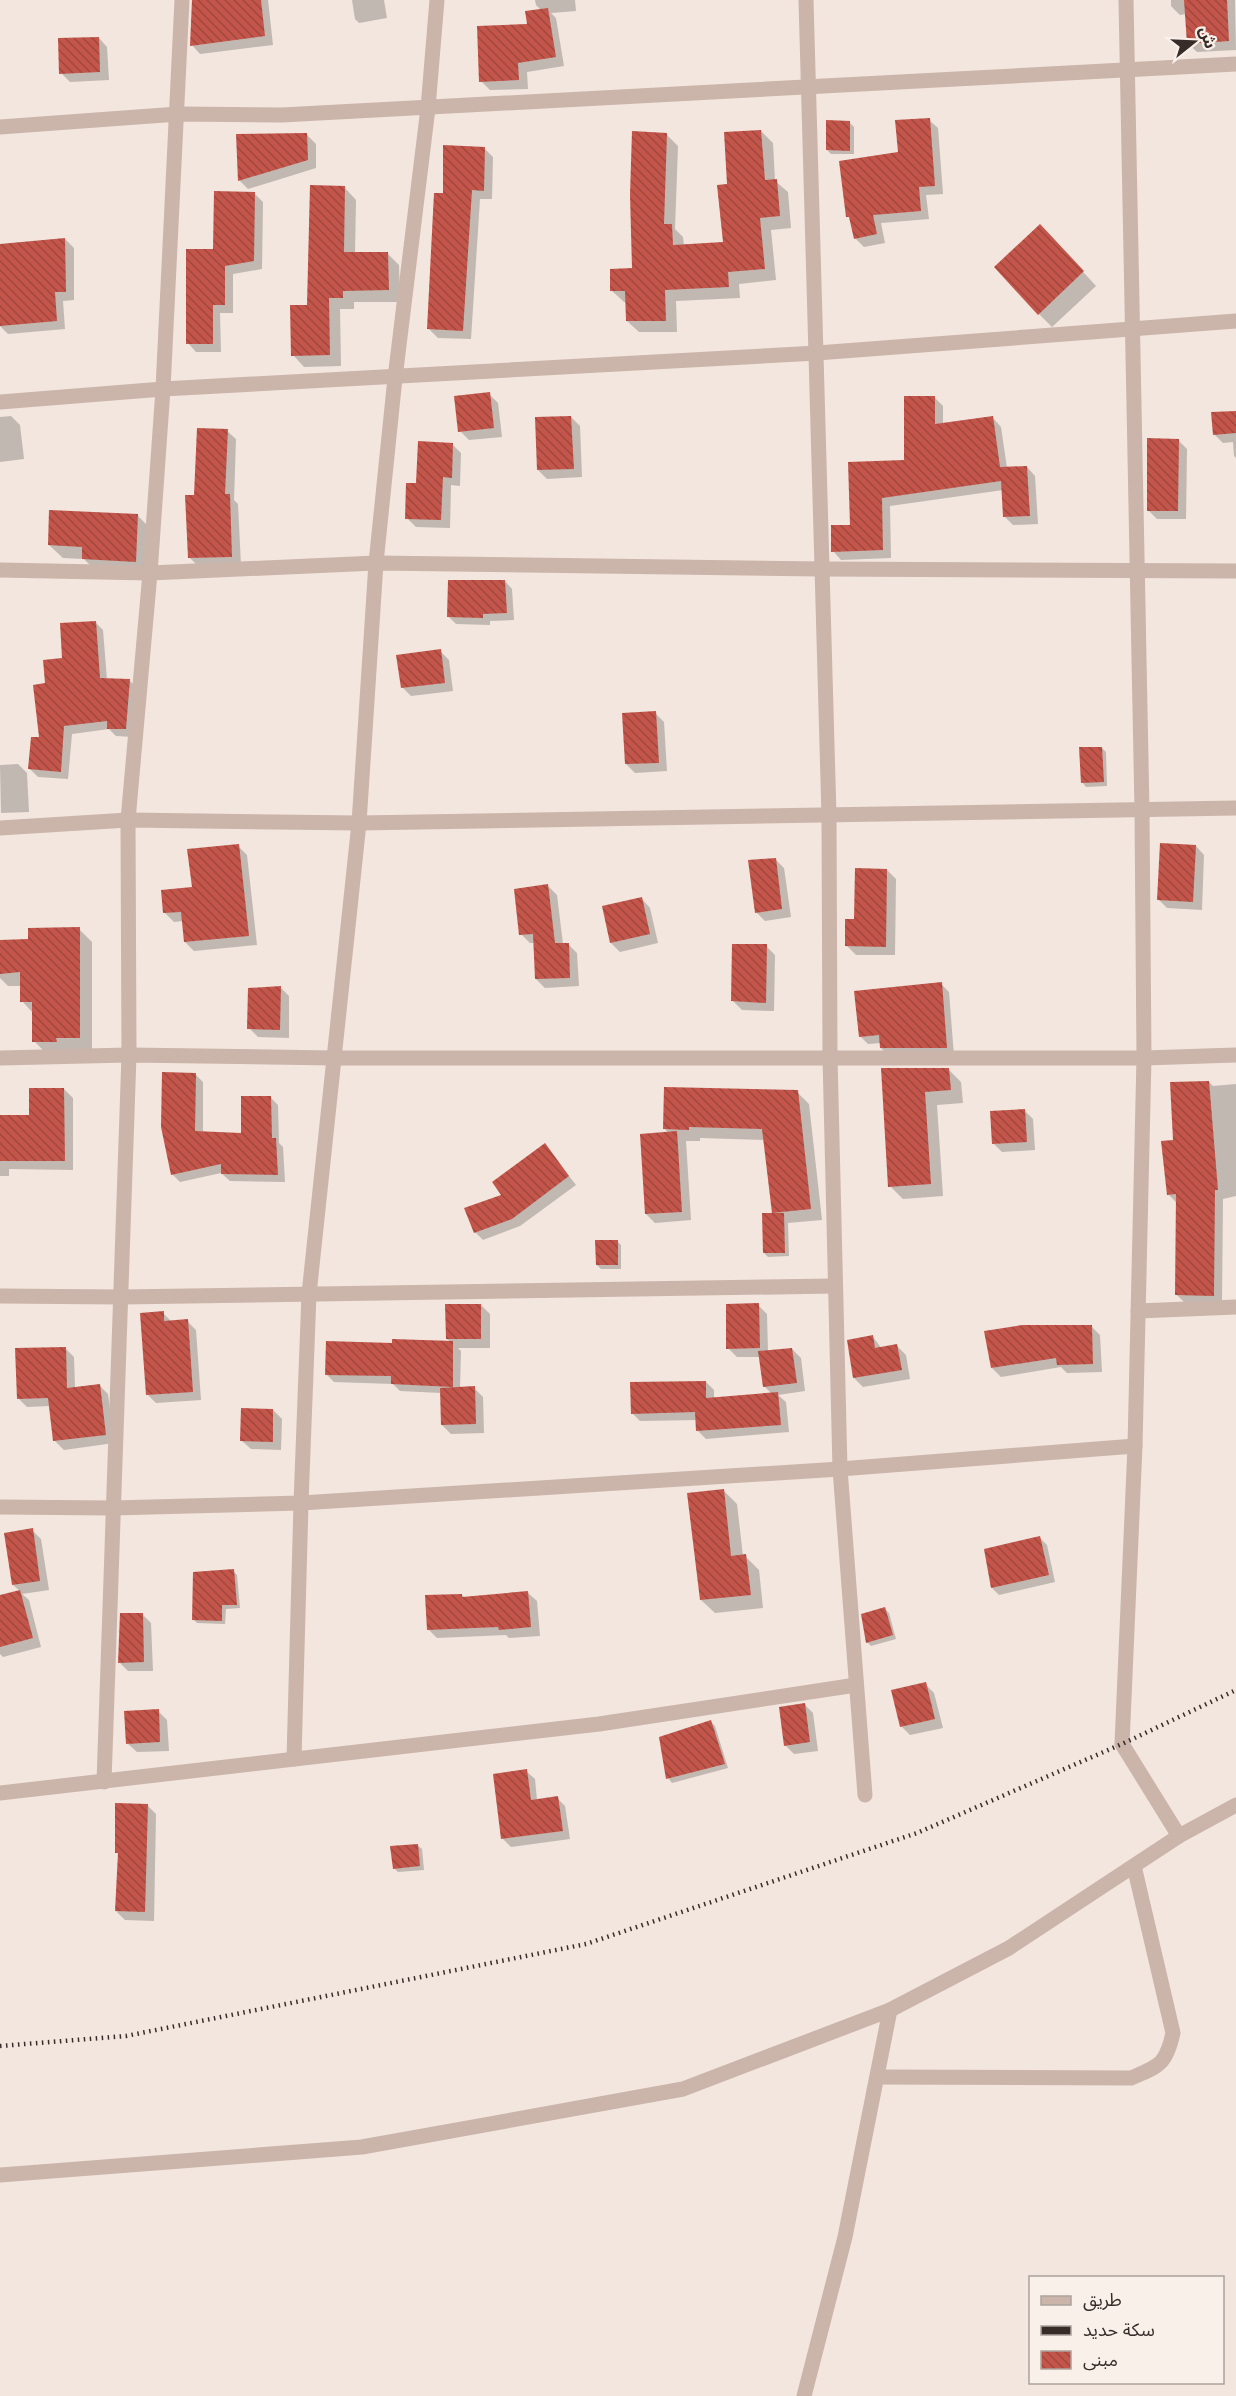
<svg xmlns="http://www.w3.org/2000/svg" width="1236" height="2396" viewBox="0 0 1236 2396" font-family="Lato,'Noto Sans Arabic',sans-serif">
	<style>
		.shadow { fill: #0003 }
		.building { fill: url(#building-back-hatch) }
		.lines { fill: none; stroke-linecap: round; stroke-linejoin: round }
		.minor { stroke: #cbb4aa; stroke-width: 15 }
		.rail { stroke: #382c29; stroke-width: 4.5; stroke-dasharray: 1.5 4.5; stroke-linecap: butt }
	</style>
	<defs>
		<pattern id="building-back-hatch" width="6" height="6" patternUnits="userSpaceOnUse" patternTransform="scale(1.5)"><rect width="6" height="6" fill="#c4554a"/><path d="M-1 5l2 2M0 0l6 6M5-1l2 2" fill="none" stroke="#a0473e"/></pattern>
	</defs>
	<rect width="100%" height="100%" fill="#f2e6de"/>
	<g class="shadow">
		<path d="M193,0H268L273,45L200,54L192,45Z"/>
		<path d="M352,0H384L387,18L359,23L355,19Z"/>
		<path d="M535,0H575L576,11L551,13L556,18L564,66L527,72L528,89L490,90L481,81L541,10L536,5Z"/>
		<path d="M1171,0H1235L1236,50L1197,52L1188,43L1186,14L1180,15L1171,6Z"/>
		<path d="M99,38L107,47L109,80L70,82L61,73Z"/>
		<path d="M929,120L938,128L943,194L926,195L929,219L881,223L885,243L864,247L855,238L851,219L848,216Z"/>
		<path d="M850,123L854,127V154H831L827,150Z"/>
		<path d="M761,131L773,143L775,181L788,192L791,228L771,230L776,280L739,284L740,298L676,301L677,332H639L627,321V302H624L612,291L634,270L666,134L678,146L675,229L683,237L684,246L725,243L729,185Z"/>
		<path d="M307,135L316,144V168L248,189L239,180Z"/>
		<path d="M484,148L493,157L492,199H480L471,339L438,338L429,329L444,195Z"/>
		<path d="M345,188L356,200L355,254L387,253L399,265L400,302H354V309H340L341,366L304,367L293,355Z"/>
		<path d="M254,193L263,202L262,269L233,274V313H220L221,352H196L188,343L215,251Z"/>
		<path d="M65,239L74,248V300L63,301L65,329L8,334L0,326V245Z"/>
		<path d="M1054,240L1096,286L1052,327L1039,314Z"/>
		<path d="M489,394L498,403L502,437L469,440L460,431Z"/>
		<path d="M935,398L943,406V424L993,418L1001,427L1007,468L1027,467L1035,476L1038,524L1013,525L1005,517L1003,490L890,506L891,558L841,560L833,551L906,461Z"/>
		<path d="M1236,412V458L1234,456L1233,442L1223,443L1214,434Z"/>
		<path d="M11,416L20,425L24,459L0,462V417Z"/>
		<path d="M571,417L580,426L582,477L547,479L538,470Z"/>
		<path d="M227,431L236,439L234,500L238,504L241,565L198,566L189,557L196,497Z"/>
		<path d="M1178,440L1187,449L1186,519H1157L1148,510Z"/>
		<path d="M452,444L461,453L460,486L451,485L450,528L416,527L407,518L418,485Z"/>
		<path d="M137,515L151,529L149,575L97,572L84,559L63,558L49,545Z"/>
		<path d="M505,581L512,589L514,620L490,621V625L456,624L448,616Z"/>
		<path d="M95,622L103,630L107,680H129L137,688L134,737L116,736L109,729L72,734L68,779L38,777L30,769L41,739L64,660Z"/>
		<path d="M440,651L449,660L453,691L411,696L402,687Z"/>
		<path d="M655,713L664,722L667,771L635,773L626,764Z"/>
		<path d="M1102,748L1106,752L1107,786L1086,787L1082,782Z"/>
		<path d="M18,764L27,773L29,812L1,813L0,765Z"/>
		<path d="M238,846L247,855L257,945L194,951L185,942L183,921L174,922L165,913Z"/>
		<path d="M1196,846L1204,855L1202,910L1167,908L1158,899Z"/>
		<path d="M775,859L784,868L791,917L765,921L756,912Z"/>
		<path d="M887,870L896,879L895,955H856L847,946L856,921Z"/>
		<path d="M548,886L557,895L563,944H568L577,953L579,986L545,988L536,979L535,943H530L521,934Z"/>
		<path d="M642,899L650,908L658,943L620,952L611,943Z"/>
		<path d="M79,929L92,942V1051L47,1054L34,1041L33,1013L22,1001V986H8L0,978V941L30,940Z"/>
		<path d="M766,946L775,955L774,1011L742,1010L733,1001Z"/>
		<path d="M941,984L949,992L954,1056H889L881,1048V1043L868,1044L860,1036Z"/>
		<path d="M280,987L289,996V1038L258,1037L249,1028Z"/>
		<path d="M882,1069H948L961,1082L963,1103L937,1105L943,1196L903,1199L890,1186Z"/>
		<path d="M195,1074L203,1082V1133L242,1134L270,1097L278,1105L279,1143L283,1147L285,1182L230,1181L221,1173L180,1182L172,1174Z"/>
		<path d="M1209,1082L1213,1086L1236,1084V1196L1223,1199L1222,1304H1186L1177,1295L1178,1204L1168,1194L1174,1141Z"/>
		<path d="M64,1089L73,1098V1170L9,1169V1176H0V1117H31Z"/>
		<path d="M797,1092L809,1104L822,1220L788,1223L789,1256L768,1257L764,1253L775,1214L773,1212L765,1140L700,1138V1141H686L691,1220L655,1223L646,1214L669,1134L665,1129Z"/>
		<path d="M1024,1110L1033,1119L1035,1150L1002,1152L993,1143Z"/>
		<path d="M545,1145L576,1185L520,1226L483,1240L475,1232Z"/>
		<path d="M617,1241L621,1245V1269H601L597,1265Z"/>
		<path d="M481,1305L490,1314V1348H458L461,1351L460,1388H474L483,1397L484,1433L451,1434L442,1425L441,1393L400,1391L393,1384L334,1382L326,1374L393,1345L451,1342L447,1339Z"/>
		<path d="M758,1305L767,1314L768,1352L792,1349L801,1358L805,1391L778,1395L786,1402L789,1432L706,1439L698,1431L697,1420L640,1421L632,1413L706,1382L714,1390V1399L772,1394L764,1386L761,1357H737L728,1348Z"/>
		<path d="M163,1313L172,1322L187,1321L196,1330L201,1400L156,1403L147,1394Z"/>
		<path d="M1091,1326L1100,1335L1102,1372L1067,1373L1061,1367L1001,1377L992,1368Z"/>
		<path d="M873,1337L882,1349L897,1346L906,1355L910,1379L863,1387L854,1378Z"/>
		<path d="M65,1348L74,1357L75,1388L99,1385L108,1394L114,1443L64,1450L55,1441L50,1406L27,1407L18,1398Z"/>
		<path d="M273,1410L282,1419L281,1450L251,1449L242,1441Z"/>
		<path d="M723,1490L737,1504L743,1556H745L759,1570L763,1608L715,1613L701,1600Z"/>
		<path d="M32,1530L41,1539L49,1590L22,1594L29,1600L41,1647L3,1657L0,1654V1597L20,1591L13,1585Z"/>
		<path d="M1040,1538L1047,1545L1055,1582L999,1595L992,1588Z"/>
		<path d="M233,1571L237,1575L240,1608L226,1609L225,1624L197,1623L193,1619Z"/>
		<path d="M528,1593L537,1601L540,1636L509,1638L506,1635L437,1638L428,1629L462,1595L465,1598Z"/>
		<path d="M885,1609L889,1613L896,1639L871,1646L867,1642Z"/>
		<path d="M142,1614L151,1623L153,1671H128L119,1662Z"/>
		<path d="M925,1684L934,1693L943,1728L910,1735L901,1726Z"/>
		<path d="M804,1704L813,1713L818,1751L794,1754L785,1745Z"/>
		<path d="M158,1711L167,1720L169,1751L137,1752L128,1744Z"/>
		<path d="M711,1722L715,1726L728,1768L672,1783L668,1778Z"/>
		<path d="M526,1771L535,1779L537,1800L557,1798L565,1806L570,1839L511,1847L503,1839Z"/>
		<path d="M147,1805L156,1814L154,1921L125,1920L116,1911L119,1855L116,1852Z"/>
		<path d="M417,1845L422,1849L424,1870L398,1872L394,1868Z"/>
	</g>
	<g class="building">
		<path d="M192,0H261L265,36L190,46Z"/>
		<path d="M1184,0H1227L1229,41L1187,44Z"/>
		<path d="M548,8L556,57L518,63L519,80L479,82L477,26L527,24L525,11Z"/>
		<path d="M99,37L100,72L59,74L58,38Z"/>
		<path d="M930,118L935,186L919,187L921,211L873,215L877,234L854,239L849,217H846L839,161L898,152L895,120Z"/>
		<path d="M826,120L850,121V151L826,150Z"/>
		<path d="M761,130L765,180L777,179L780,216L760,218L765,269L728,272L729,287L665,290L666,321H626L625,291H610V269L632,268L630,195L632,131L667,133L664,224H672L673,245L723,242L717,185L727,184L724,132Z"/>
		<path d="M307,133L308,160L238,181L236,134Z"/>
		<path d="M443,145L485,147L484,191L472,190L463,331L427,329L434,193H443Z"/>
		<path d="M310,185L345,186L344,252H388L389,290L343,291V298H329L330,355L291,356L290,305H307Z"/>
		<path d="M214,191L255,192L254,261L225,266V305H213V344H186V249H213Z"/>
		<path d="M1040,224L1084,271L1038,315L994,267Z"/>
		<path d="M65,238L66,292H55L57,321L0,326V244Z"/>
		<path d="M490,392L494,428L458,432L454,396Z"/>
		<path d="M904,396H935V424L993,416L1000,467L1027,466L1030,516L1003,517L1001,481L882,498L883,550L831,552V525H850L848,462L904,460Z"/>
		<path d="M1236,411V433L1213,435L1211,412Z"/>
		<path d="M571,416L574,469L537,470L535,417Z"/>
		<path d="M197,428L228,429L225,494H230L232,557L188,558L185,495H194Z"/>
		<path d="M1147,438L1179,439L1178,511H1147Z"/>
		<path d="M418,441L453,443L452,478L443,477L441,520L405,519L406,483H416Z"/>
		<path d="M49,510L138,514L136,562L82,559V547L48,545Z"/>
		<path d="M448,580H505L507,613L483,614V618L447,617Z"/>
		<path d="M96,621L100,678L130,679L126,729H107V721L64,726L61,772L28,769L31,737H39L33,685L45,683L43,660L62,658L60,623Z"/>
		<path d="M441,649L445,683L401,688L396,655Z"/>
		<path d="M656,711L659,763L625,764L622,713Z"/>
		<path d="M1079,747H1102L1104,782L1081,783Z"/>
		<path d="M1160,843L1196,845L1193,902L1157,900Z"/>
		<path d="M239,844L249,936L184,942L181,912L163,913L161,890L192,887L187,849Z"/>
		<path d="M776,858L782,909L755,913L748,860Z"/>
		<path d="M855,868L887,869L886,947L845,946V919H854Z"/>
		<path d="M548,884L555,943H569L570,978L535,979L533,934L519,935L514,889Z"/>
		<path d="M642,897L650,934L610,943L602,906Z"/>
		<path d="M80,927V1038H56L57,1042H32V1002H20V972L0,974V940L28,939V928Z"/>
		<path d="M732,944H767L766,1003L731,1001Z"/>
		<path d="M942,982L947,1048H880L879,1035L859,1037L854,991Z"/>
		<path d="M281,986L280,1030L247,1029L248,988Z"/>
		<path d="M881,1068H949L951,1090L925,1092L931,1184L888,1187Z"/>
		<path d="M162,1072L196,1073L195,1131L241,1133V1096H271L272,1138H276L278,1175L221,1174V1164L171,1175L161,1127Z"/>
		<path d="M1209,1081L1218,1190H1215L1214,1296L1175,1295L1176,1194L1167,1195L1161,1141L1173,1140L1170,1082Z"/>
		<path d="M664,1087L798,1090L811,1209L772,1213L762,1129L689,1127V1130L663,1129Z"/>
		<path d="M29,1088H64L65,1161H0V1115H29Z"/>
		<path d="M1025,1109L1027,1142L992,1144L990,1111Z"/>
		<path d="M677,1131L682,1212L645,1214L640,1134Z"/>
		<path d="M545,1143L569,1176L512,1219L474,1233L464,1208L501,1195L492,1182Z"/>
		<path d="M762,1213H784L785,1253H763Z"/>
		<path d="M595,1240H618V1265H596Z"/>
		<path d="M759,1303L760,1348L726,1349V1304Z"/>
		<path d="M445,1304H481V1339H446Z"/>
		<path d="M164,1311V1321L188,1319L193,1392L146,1395L140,1313Z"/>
		<path d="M1022,1325H1092L1093,1364L1057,1365L1056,1358L991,1368L984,1331Z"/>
		<path d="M873,1335L875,1348L897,1344L902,1370L853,1378L847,1340Z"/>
		<path d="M392,1339L453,1341V1387L391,1384V1376L325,1375L326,1341L392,1343Z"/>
		<path d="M66,1347L67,1388L100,1384L106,1435L53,1441L48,1398L17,1399L15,1348Z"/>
		<path d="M792,1348L797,1383L763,1387L758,1351Z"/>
		<path d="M706,1381V1398L778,1392L781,1425L696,1431L695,1412L631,1414L630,1382Z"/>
		<path d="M475,1386L476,1424L441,1425L440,1388Z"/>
		<path d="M241,1408L273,1409V1442L240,1441Z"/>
		<path d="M724,1489L731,1556L746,1554L751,1595L700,1600L687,1493Z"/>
		<path d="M33,1528L40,1581L12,1585L4,1533Z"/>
		<path d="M1040,1536L1049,1575L991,1588L984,1549Z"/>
		<path d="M234,1569L237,1605H222V1621L192,1620L193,1572Z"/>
		<path d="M20,1590L33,1638L0,1647V1595Z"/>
		<path d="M528,1591L531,1627L499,1630L498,1627L427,1630L425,1595L462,1594V1597Z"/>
		<path d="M885,1607L893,1635L866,1643L861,1614Z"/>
		<path d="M120,1613H143L144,1662L118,1663Z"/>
		<path d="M926,1682L935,1719L900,1727L891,1690Z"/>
		<path d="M805,1703L810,1742L784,1746L779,1707Z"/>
		<path d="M159,1709L160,1742L126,1744L124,1711Z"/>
		<path d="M711,1720L725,1764L666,1779L659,1737Z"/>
		<path d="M527,1769L531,1800L558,1796L563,1831L501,1839L493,1774Z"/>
		<path d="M115,1803L148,1804L145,1912L115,1911L118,1853H115Z"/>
		<path d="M418,1844L420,1866L393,1869L390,1846Z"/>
	</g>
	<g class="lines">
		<g class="minor">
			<path d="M806,0L829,816L830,1057L840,1469L865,1795"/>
			<path d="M1126,0L1142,810L1144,1058L1135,1446L1122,1744L1179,1836"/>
			<path d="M0,127L178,114L282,115L1236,64"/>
			<path d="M0,402L163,389L817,353L1236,321"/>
			<path d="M0,570L150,573L376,563L822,569L1236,571"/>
			<path d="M0,828L128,820L359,823L1236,808"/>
			<path d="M0,1058L129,1055L334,1058H1144L1236,1055"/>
			<path d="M0,1296L121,1297L835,1286"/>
			<path d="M1138,1311L1236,1307"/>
			<path d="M0,1507L113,1508L301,1503L840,1469L1135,1446"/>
			<path d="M294,1759L301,1503L309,1294L359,823L376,563L395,378L428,108L437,0"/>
			<path d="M104,1782L129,1055L128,820L150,573L163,389L182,0"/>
			<path d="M0,1793L599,1724L856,1685"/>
			<path d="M877,2077L1131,2078C1159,2066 1166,2065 1173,2033L1134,1866"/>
			<path d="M0,2175L362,2147L683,2089L890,2010L1009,1948L1179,1836L1236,1805"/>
			<path d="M804,2396L845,2237L890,2010"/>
		</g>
		<path class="rail" d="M0,2046L126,2036L586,1944L917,1833L1122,1744L1236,1690"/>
	</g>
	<rect x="1029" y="2276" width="195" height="108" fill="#faf0ea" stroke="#aca29d" stroke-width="1.5"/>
	<rect x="1041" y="2296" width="30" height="9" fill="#cbb4aa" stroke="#aca29d" stroke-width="1.5"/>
	<text x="1083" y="2306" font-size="18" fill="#382c29">طريق</text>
	<rect x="1041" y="2326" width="30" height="9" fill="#382c29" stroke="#aca29d" stroke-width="1.5"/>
	<text x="1083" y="2336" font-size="18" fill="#382c29">سكة حديد</text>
	<rect x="1041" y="2351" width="30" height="18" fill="url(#building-back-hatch)" stroke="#aca29d" stroke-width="1.5"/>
	<text x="1083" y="2366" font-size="18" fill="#382c29">مبنى</text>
	<g transform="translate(1194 42) rotate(72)" stroke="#faf0ea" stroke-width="4.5" paint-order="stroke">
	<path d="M0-4.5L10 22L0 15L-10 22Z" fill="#382c29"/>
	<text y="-9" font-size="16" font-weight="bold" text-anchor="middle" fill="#382c29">ش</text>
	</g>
</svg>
